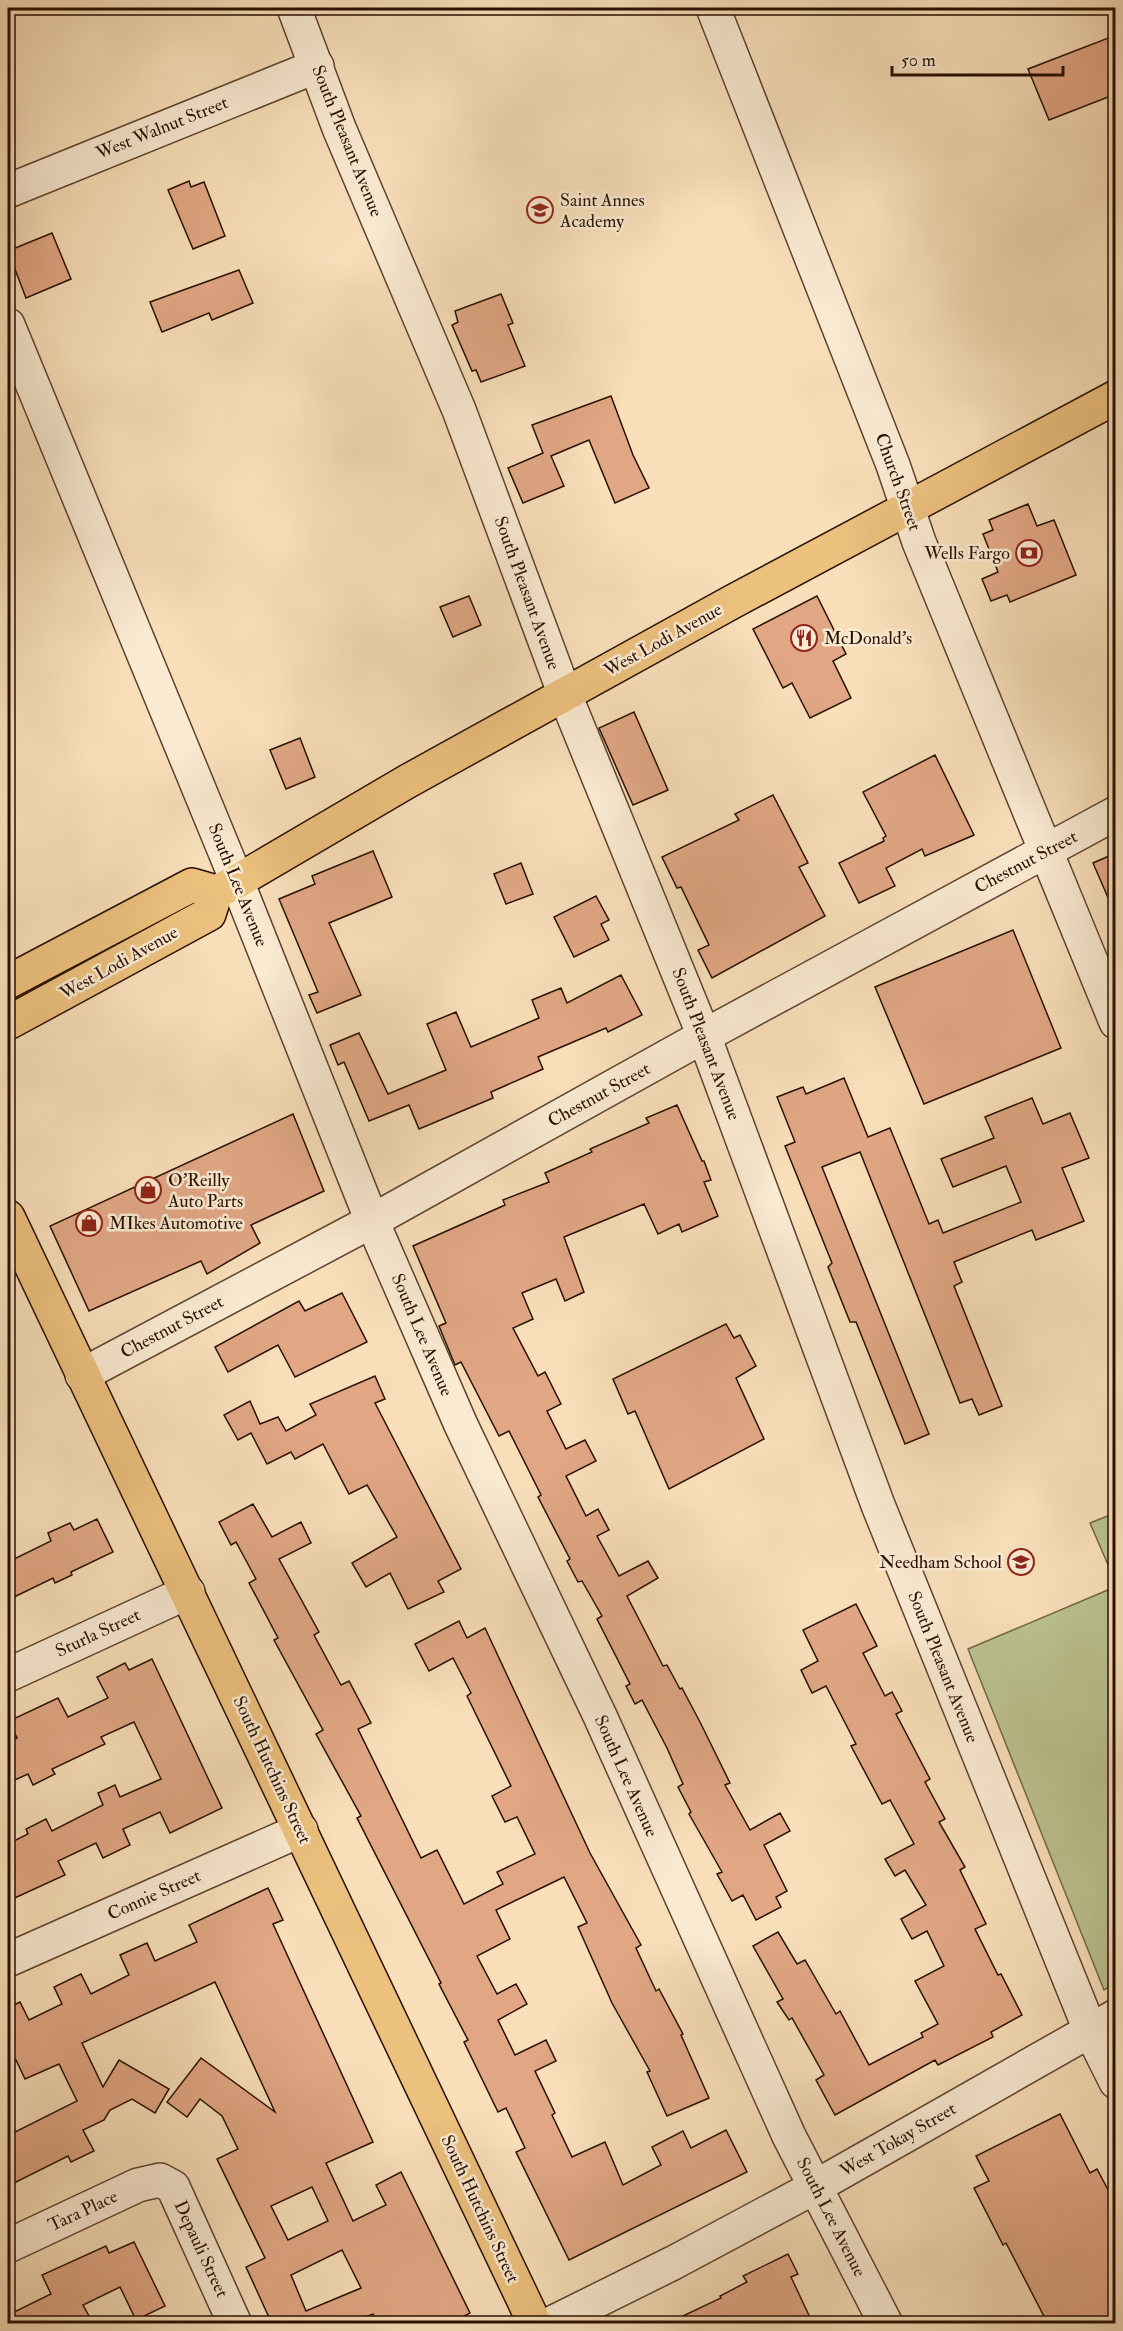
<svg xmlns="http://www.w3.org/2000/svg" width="1123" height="2331" viewBox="0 0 1123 2331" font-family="'IM FELL Double Pica',serif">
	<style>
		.green { fill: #bbc291; stroke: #726848; stroke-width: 1.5 }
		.building { fill: #e1a785; stroke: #280f00; stroke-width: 1.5; fill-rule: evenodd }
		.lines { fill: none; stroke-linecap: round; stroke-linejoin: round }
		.minor-casing { stroke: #5c432e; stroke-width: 36 }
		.major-casing { stroke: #280f00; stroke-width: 36 }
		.minor { stroke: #faead2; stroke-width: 33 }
		.major { stroke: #ecc07d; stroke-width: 33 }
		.labels { text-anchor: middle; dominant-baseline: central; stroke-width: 5; stroke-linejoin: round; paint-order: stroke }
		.street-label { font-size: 18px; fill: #280f00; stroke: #faead2 }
		.poi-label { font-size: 18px; fill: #280f00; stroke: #faead2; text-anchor: start }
	</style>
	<rect width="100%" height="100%" fill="#f8dfba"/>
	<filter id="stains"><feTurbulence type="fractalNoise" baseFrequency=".00333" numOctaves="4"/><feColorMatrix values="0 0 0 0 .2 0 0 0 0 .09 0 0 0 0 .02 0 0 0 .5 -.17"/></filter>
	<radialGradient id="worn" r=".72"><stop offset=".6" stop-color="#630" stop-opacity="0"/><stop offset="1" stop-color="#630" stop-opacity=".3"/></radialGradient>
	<g class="green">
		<path d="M1115,1513V1581L1090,1523Z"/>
		<path d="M1115,1587L1116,1983L1104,1990L968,1649Z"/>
	</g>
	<g class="building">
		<path d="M1116,35V94L1049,120L1028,69Z"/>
		<path d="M189,181L191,187L204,182L225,236L193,249L168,190Z"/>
		<path d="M52,233L71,279L26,298L8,251Z"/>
		<path d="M239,270L253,303L212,320L209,313L162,332L150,302Z"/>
		<path d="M501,294L513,323L508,325L525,366L481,382L476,370L472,371L452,325L458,322L455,311Z"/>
		<path d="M611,396L633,455L649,488L615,503L589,440L551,456L564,486L523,503L508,468L543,453L532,425Z"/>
		<path d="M1028,504L1037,526L1054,520L1076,575L1010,602L1007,595L991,601L982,579L998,572L983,534L993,530L989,520Z"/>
		<path d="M469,596L481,625L453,637L440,607Z"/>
		<path d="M817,596L846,654L833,661L851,698L810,718L792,683L783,688L753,629Z"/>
		<path d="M634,712L668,790L633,805L599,728Z"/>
		<path d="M300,738L315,777L286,789L270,750Z"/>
		<path d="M935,755L974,835L925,856L922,849L886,868L895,886L859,903L839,863L884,841L883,838L886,836L863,792Z"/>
		<path d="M773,795L808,863L799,867L825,916L712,978L698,950L709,945L681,887L677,888L662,857L739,820L735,814Z"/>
		<path d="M373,851L392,897L329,923L361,995L317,1013L309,995L318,992L279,899L315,884L312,876Z"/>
		<path d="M1116,853V916L1093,863Z"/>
		<path d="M521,863L533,894L506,904L494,874Z"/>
		<path d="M596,896L609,920L601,924L609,940L574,957L554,917Z"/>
		<path d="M1013,930L1061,1048L924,1104L875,987Z"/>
		<path d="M621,975L642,1015L608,1032L606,1028L538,1057L543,1069L491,1092L493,1098L419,1129L409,1105L369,1121L344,1062L338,1065L330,1045L359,1033L388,1094L446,1070L427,1024L456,1012L471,1047L539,1018L532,1000L561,988L567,1003Z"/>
		<path d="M844,1078L868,1137L890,1128L929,1224L938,1220L943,1233L1021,1202L1006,1166L953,1187L941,1159L994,1138L985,1117L1032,1098L1043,1124L1070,1113L1089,1158L1062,1168L1084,1221L1036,1240L1032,1230L954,1262L962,1282L954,1286L1002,1406L979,1415L972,1399L960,1403L860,1152L822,1167L929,1434L905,1444L856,1322H850L828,1267L832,1263L785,1146L795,1142L777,1097L803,1087L806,1094Z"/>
		<path d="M677,1105L702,1161H704L711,1180L704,1182L718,1216L682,1232L679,1224L658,1234L644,1204L564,1237L584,1292L565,1301L556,1279L522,1293L533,1319L513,1328L538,1376L545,1372L561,1404L547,1411L566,1449L585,1440L596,1461L566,1476L586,1516L598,1509L609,1530L597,1536L619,1576L648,1561L658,1578L627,1596L663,1666L667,1665L680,1689L682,1688L701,1724L730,1783L725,1785L750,1830L780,1813L790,1831L764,1845L787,1891L776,1897L781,1907L756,1920L743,1895L732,1901L717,1874L722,1872L689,1814L691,1812L678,1787L683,1784L667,1748L642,1700L635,1704L626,1686L630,1684L597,1619L602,1616L582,1581L578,1582L567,1561L570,1559L538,1497L541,1495L509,1431L499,1436L461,1362L455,1365L439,1326L446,1323L413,1246L505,1205L503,1200L549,1182L545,1173L592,1152L590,1149L649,1123L646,1118Z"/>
		<path d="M293,1114L324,1191L251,1225L260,1243L207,1274L201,1261L89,1311L50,1226Z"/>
		<path d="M342,1293L367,1342L295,1377L278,1345L228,1372L215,1347L299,1301L305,1311Z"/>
		<path d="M726,1324L734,1338L740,1335L756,1366L736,1378L764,1439L669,1489L635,1411L628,1414L613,1379Z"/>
		<path d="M375,1376L385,1399L375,1403L461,1569L438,1581L444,1592L408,1609L390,1573L366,1587L352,1563L397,1537L367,1485L349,1494L323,1444L295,1459L291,1452L267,1464L251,1433L238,1440L224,1415L250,1401L260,1424L278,1417L286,1431L316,1415L310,1404Z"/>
		<path d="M253,1504L272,1537L301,1522L311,1543L279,1559L319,1632L314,1635L341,1685L349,1681L371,1723L358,1729L421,1858L437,1850L464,1904L503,1884L497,1872L535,1854L517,1817L505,1822L492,1796L511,1786L467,1696L471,1693L453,1658L429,1671L415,1644L459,1621L467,1638L485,1628L590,1853L641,1945L636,1948L656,1991L659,1989L683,2034L681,2035L709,2098L667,2116L647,2072L650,2071L612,2003L578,1927L587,1923L564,1877L496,1910L510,1939L477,1956L497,1994L516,1984L527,2004L498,2020L515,2055L546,2040L556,2061L535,2071L555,2113L552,2115L572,2157L605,2142L623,2185L661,2165L652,2147L683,2131L691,2148L726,2130L747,2172L569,2260L516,2152L525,2148L506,2108L498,2112L464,2042L468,2040L439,1984L441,1983L357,1818L361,1816L316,1734L323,1730L274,1640L278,1638L249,1583L256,1579L236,1542L231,1545L219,1522Z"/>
		<path d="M97,1519L113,1552L71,1572L72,1575L55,1583L53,1578L8,1600V1562L51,1541L48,1533L70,1523L74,1530Z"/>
		<path d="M856,1604L877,1646L863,1653L885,1696L892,1692L902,1711L896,1714L930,1779L925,1782L945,1819L939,1822L965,1867L960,1870L986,1924L975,1929L998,1975L1001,1974L1022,2015L991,2032L993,2037L938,2065L935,2060L835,2115L816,2080L824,2075L792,2018L789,2020L777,2002L783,1999L753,1946L778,1932L797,1964L805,1960L836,2014L840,2011L869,2065L923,2037L921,2033L938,2024L915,1981L944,1966L927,1931L912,1939L901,1919L926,1905L905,1870L895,1876L885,1859L914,1844L890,1800L882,1804L851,1746L856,1744L826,1686L812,1693L801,1670L818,1661L803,1630Z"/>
		<path d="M152,1659L222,1808L170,1833L160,1812L123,1829L130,1845L103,1858L96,1843L58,1861L65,1875L8,1901V1844L28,1834L26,1829L46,1819L52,1831L103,1805L98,1793L115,1785L120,1797L161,1779L134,1722L101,1737L105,1744L52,1769L55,1774L33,1785L28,1774L8,1783V1743L17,1738L9,1721L58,1698L68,1717L108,1698L97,1677L125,1663L129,1670Z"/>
		<path d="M268,1888L283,1920L273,1924L373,2142L326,2163L353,2221L386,2205L376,2185L401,2172L470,2313L450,2324H378L373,2314L349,2324H272L246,2267L265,2258L217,2159L238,2149L222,2116L200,2099L187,2117L167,2102L201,2058L275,2112L215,1982L82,2043L103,2087L119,2060L169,2089L155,2113L132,2099L110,2110L104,2120L83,2130L94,2151L71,2162L68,2156L8,2186V2147L14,2144L9,2135L77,2101L59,2064L25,2079L16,2060L8,2064V2008L20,2002L29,2020L62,2004L54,1987L81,1974L91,1994L129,1975L120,1955L147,1943L155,1961L197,1942L189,1925ZM312,2187L328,2221L288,2240L271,2206ZM342,2250L361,2288L306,2311L291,2275Z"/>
		<path d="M1060,2114L1090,2173L1097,2169L1116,2205V2324H1048L1006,2243L1003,2245L974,2188L989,2181L976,2156Z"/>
		<path d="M134,2242L165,2306L136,2320L120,2287L83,2305L89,2316L73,2324H8V2315L51,2294L42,2275L106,2246L109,2253Z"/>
		<path d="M788,2254L798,2274L791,2277L813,2324H666L721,2298L720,2296L747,2282L743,2276Z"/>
	</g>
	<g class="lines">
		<defs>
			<g id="minor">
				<path d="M294,8L339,128L459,410L565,695L704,1036L878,1505L1090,2030L1116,2082"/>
				<path d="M713,8L893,465L919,542L1116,1022"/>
				<path d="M8,191L317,66"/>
				<path d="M8,325L232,869L372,1221L461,1425L600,1716L789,2136L886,2324"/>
				<path d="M82,1375L372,1221L704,1036L1116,813"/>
				<path d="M8,1675L188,1592"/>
				<path d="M8,1960L301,1830"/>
				<path d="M8,2246L138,2185L160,2180L173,2187L235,2324"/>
				<path d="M550,2324L673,2263L815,2187L1116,2016"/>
			</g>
			<g id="major">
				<path d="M8,982L192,885L216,892L236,882L408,781L732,602L1116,397"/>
				<path d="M8,1023L209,914L216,892"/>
				<path d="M8,1217L535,2324"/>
			</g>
		</defs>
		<use href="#minor" class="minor-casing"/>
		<use href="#major" class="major-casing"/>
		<use href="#minor" class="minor"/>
		<use href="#major" class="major"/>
	</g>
	<defs>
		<symbol id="school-ring" viewBox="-11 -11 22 22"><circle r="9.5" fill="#faead2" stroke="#8f2418" stroke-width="1.5"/><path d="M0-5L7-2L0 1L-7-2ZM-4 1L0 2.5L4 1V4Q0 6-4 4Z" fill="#8f2418"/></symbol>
		<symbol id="bank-ring" viewBox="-11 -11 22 22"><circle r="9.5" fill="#faead2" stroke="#8f2418" stroke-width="1.5"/><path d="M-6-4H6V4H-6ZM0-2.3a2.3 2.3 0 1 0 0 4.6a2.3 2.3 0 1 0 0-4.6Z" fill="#8f2418"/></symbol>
		<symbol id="restaurant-ring" viewBox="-11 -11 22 22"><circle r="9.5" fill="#faead2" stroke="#8f2418" stroke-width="1.5"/><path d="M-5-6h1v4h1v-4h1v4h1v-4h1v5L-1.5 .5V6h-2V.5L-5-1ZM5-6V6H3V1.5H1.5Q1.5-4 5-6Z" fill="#8f2418"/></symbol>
		<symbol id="shop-ring" viewBox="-11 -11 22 22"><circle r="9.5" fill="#faead2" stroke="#8f2418" stroke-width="1.5"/><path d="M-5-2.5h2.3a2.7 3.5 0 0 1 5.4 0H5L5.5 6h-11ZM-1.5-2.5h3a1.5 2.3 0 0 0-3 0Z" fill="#8f2418"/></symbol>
	</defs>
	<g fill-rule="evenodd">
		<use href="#school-ring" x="525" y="195" width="30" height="30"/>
		<use href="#bank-ring" x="1014" y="538" width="30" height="30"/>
		<use href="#restaurant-ring" x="789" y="623" width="30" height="30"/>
		<use href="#shop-ring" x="133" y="1175" width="30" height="30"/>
		<use href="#shop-ring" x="74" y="1208" width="30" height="30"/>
		<use href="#school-ring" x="1006" y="1547" width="30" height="30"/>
	</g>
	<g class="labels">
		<g class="street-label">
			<text transform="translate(162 128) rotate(-22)">West Walnut Street</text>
			<text transform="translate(347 141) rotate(68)">South Pleasant Avenue</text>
			<text transform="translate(898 482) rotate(70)">Church Street</text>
			<text transform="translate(527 593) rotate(70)">South Pleasant Avenue</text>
			<text transform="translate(663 640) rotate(-29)">West Lodi Avenue</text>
			<text transform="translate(1026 862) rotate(-28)">Chestnut Street</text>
			<text transform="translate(238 885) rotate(68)">South Lee Avenue</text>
			<text transform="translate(119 963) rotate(-29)">West Lodi Avenue</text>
			<text transform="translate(706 1044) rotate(69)">South Pleasant Avenue</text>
			<text transform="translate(599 1095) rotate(-29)">Chestnut Street</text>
			<text transform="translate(172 1327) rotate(-28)">Chestnut Street</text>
			<text transform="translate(422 1335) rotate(67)">South Lee Avenue</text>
			<text transform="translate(98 1633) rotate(-25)">Sturla Street</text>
			<text transform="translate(943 1667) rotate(68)">South Pleasant Avenue</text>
			<text transform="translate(272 1770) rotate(65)">South Hutchins Street</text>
			<text transform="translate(626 1776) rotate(66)">South Lee Avenue</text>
			<text transform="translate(154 1895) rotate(-24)">Connie Street</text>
			<text transform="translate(898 2140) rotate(-30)">West Tokay Street</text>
			<text transform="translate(480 2209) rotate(65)">South Hutchins Street</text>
			<text transform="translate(83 2211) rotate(-25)">Tara Place</text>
			<text transform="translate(831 2217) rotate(63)">South Lee Avenue</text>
			<text transform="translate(201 2249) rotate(65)">Depauli Street</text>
		</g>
		<g class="poi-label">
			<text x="560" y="200">Saint Annes<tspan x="560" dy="21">Academy</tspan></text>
			<text x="1010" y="553" text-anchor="end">Wells Fargo</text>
			<text x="824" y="638">McDonald's</text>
			<text x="168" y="1180">O'Reilly<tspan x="168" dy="21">Auto Parts</tspan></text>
			<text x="109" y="1223">MIkes Automotive</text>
			<text x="1002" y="1562" text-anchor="end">Needham School</text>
		</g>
	</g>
	<rect width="1123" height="2331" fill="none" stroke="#f8dfba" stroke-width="30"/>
	<rect x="9" y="9" width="1105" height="2313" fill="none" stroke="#280f00" stroke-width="3"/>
	<rect x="15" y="15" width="1093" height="2301" fill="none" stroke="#280f00" stroke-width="1.5"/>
	<path d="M892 66v9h171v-9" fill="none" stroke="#280f00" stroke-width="3"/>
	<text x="901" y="66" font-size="18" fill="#280f00" stroke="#faead2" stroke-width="4.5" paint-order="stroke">50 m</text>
	<rect width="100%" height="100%" filter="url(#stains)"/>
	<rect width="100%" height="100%" fill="url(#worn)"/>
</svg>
